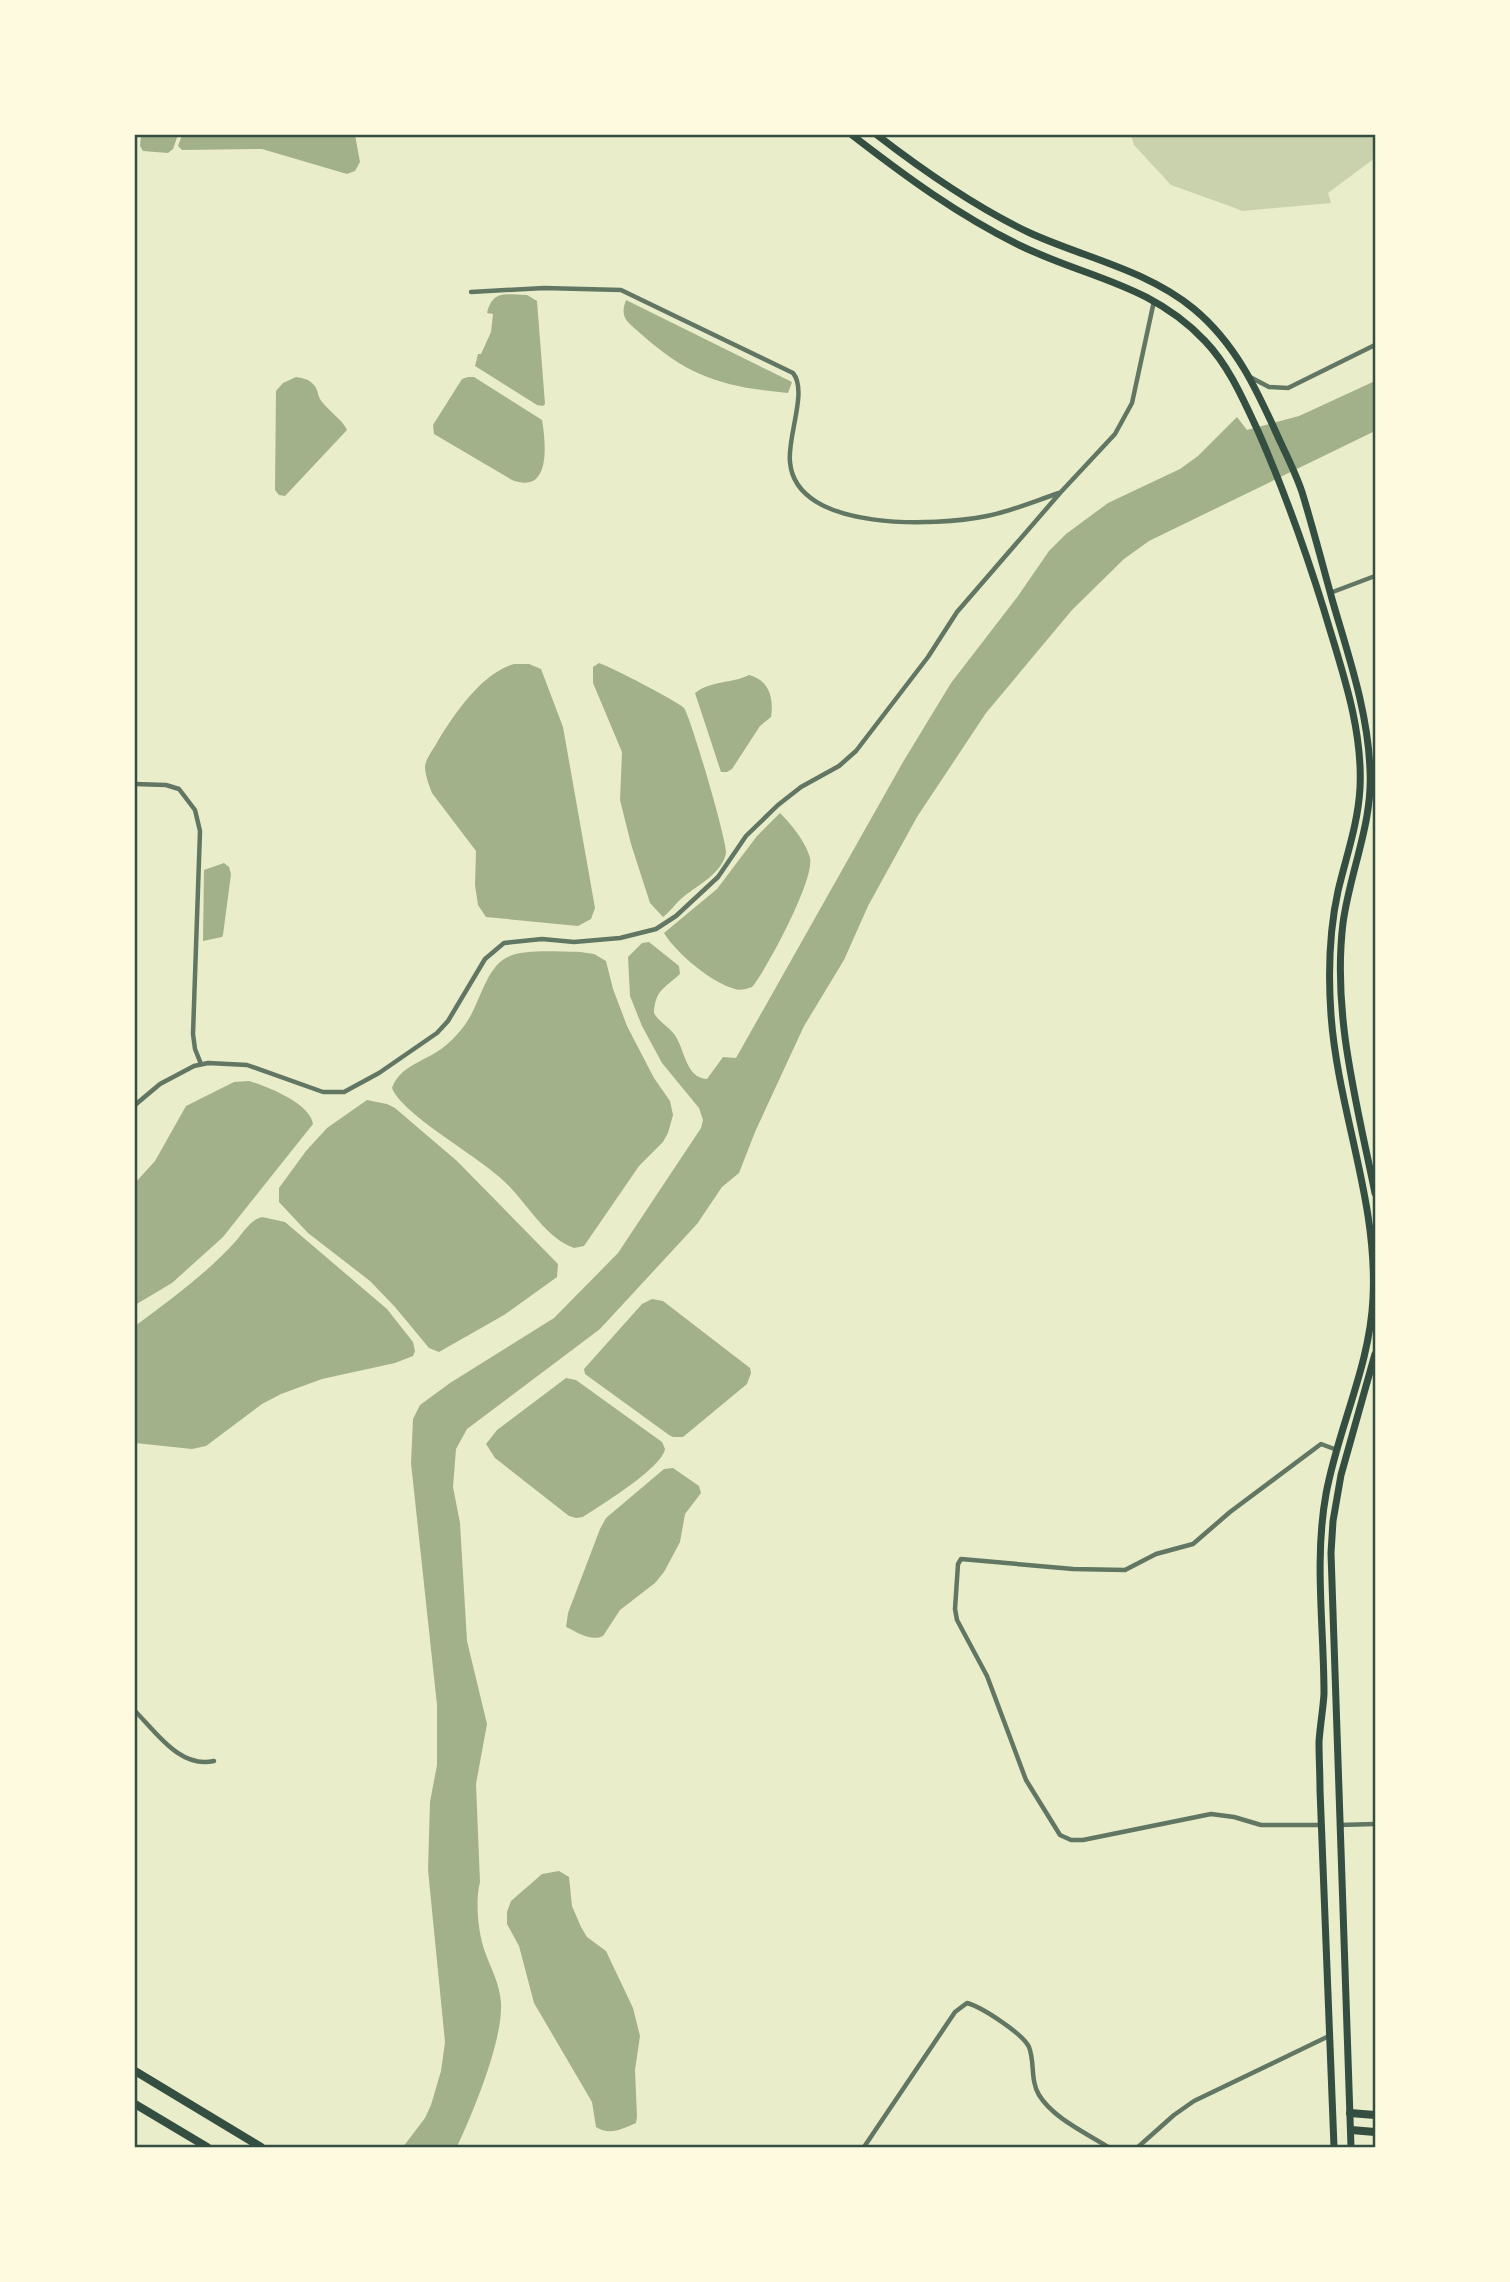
<svg xmlns="http://www.w3.org/2000/svg" width="1510" height="2282" viewBox="0 0 1510 2282" font-family="Poppins,sans-serif">
	<style>
		.green { fill: #cad2ad }
		.water { fill: #a3b18a }
		.lines { fill: none; stroke-linecap: round; stroke-linejoin: round }
		.minor { stroke: #617663; stroke-width: 4.5 }
		.primary { stroke: #344e41; stroke-width: 7 }
		.motorway { stroke: #344e41; stroke-width: 8 }
		.neatline { fill: none; stroke: #344e41; stroke-width: 2.5 }
	</style>
	<rect width="100%" height="100%" fill="#e9edc9"/>
	<path class="green" d="M1131,135H1375V158L1328,193L1331,203L1242,211L1235,208L1171,185L1134,145Z"/>
	<g class="water">
		<path d="M141,135H178L173,149L168,153L143,151L140,146Z"/>
		<path d="M182,135H355L360,162L355,171L347,174L262,149L182,150L178,146Z"/>
		<path d="M527,295L537,301L545,404L543,406L537,405L475,366L478,354H481L491,332L493,314L487,313C493,289 506,295 527,295Z"/>
		<path d="M626,300L792,382L788,393C725,387 690,378 641,334C628,322 619,319 626,300Z"/>
		<path d="M296,377C302,378 308,379 312,383C318,388 317,393 320,399C326,409 344,421 347,430L285,496L279,495L275,490L276,391L283,383Z"/>
		<path d="M468,377H474L542,420C546,444 551,495 512,480L434,434L433,425L462,379Z"/>
		<path d="M1375,381V431L1149,541L1124,559L1072,610L986,713L917,817L868,906L844,960L804,1026L755,1132L739,1173L722,1187L697,1224L600,1329L467,1429L456,1449L453,1487L460,1523L467,1641L487,1724L476,1784L480,1882C475,1902 478,1932 485,1952C491,1969 500,1984 501,2003C503,2041 473,2112 457,2147H403L425,2118L431,2105L441,2071L445,2042L428,1870L430,1802L437,1765V1705L411,1463L413,1419L420,1405L450,1383L554,1318L618,1253L701,1128L703,1120L699,1108L662,1063L642,1026L630,996L628,957L642,943L649,942L679,966L680,974C665,988 655,990 654,1013C659,1022 668,1026 674,1034C685,1048 685,1078 707,1079L723,1057L736,1058L903,762L951,683L1018,596L1049,551L1066,534L1108,503L1180,469L1198,456L1237,417L1247,430L1299,416Z"/>
		<path d="M599,663C609,666 679,702 684,708C691,718 727,841 726,853C722,874 696,886 682,898C675,904 670,912 663,917L650,903L631,844L620,800L622,752L593,683V667Z"/>
		<path d="M514,664H529L541,669L563,727L595,908L591,919L578,926L486,917L478,905L475,885L476,851L432,793C429,785 425,775 425,766C426,760 431,752 435,746C451,718 481,673 514,664Z"/>
		<path d="M749,675C769,680 774,698 771,717L760,726L732,769L727,772H721L695,693C712,680 731,684 749,675Z"/>
		<path d="M780,813C791,824 806,842 810,858C815,879 767,969 752,987C746,989 741,991 735,989C712,983 676,953 664,933L717,889L757,836Z"/>
		<path d="M224,863L229,867L231,874L223,935L222,937L203,941L204,870Z"/>
		<path d="M580,952L594,954L606,961L613,989L627,1026L654,1078L670,1101L673,1115L668,1133L663,1142L639,1166L584,1246L574,1248C546,1238 528,1205 508,1185C484,1159 403,1116 392,1088C400,1065 427,1061 445,1046C456,1037 466,1025 472,1013C482,994 489,964 510,956C527,949 561,952 580,952Z"/>
		<path d="M249,1081C267,1086 311,1104 313,1124L223,1237L172,1283L135,1305V1183L155,1161L186,1106L234,1082Z"/>
		<path d="M367,1100L387,1104L395,1108L457,1161L558,1264L557,1277L504,1315L439,1352L429,1348L395,1307L370,1281L308,1233L279,1202V1188L306,1151L327,1128Z"/>
		<path d="M262,1217L285,1222L387,1309L413,1342L415,1351L413,1356L395,1363L322,1379L281,1394L262,1404L206,1446L192,1449L135,1443V1326C169,1301 206,1274 235,1242C243,1233 250,1220 262,1217Z"/>
		<path d="M652,1299L663,1301L750,1368L751,1373L747,1384L683,1437H673L669,1435L585,1374L584,1369L642,1304Z"/>
		<path d="M566,1378L576,1380L662,1442L665,1449C662,1468 601,1505 583,1517L576,1518L569,1516L495,1458L486,1444L497,1430Z"/>
		<path d="M673,1468L699,1486L701,1493L685,1514L680,1542L664,1572L655,1583L620,1610L603,1636C591,1642 577,1632 566,1627L568,1613L600,1529L606,1518L664,1469Z"/>
		<path d="M559,1871L569,1877L572,1906L581,1927L587,1937L606,1951L633,2008L640,2036L635,2070L637,2117L636,2123C622,2129 610,2136 596,2127L592,2102L534,2003L519,1946L507,1924V1912L511,1901L542,1874Z"/>
	</g>
	<g class="lines">
		<g class="minor">
			<path d="M471,292L544,288L621,290L793,373C808,391 787,437 790,462C796,533 938,526 987,516C1012,511 1035,501 1059,493"/>
			<path d="M1250,377L1269,387L1288,388L1375,345"/>
			<path d="M1330,593L1375,576"/>
			<path d="M135,784L166,785L179,789L195,810L200,831L193,1034L195,1049L201,1064"/>
			<path d="M135,1105L160,1084L194,1066L208,1063L247,1065L323,1092H344L379,1073L437,1033L448,1021L485,959L504,943L542,939L574,942L620,938L656,929L676,916L718,877L746,836L778,805L801,787L839,766L856,751L928,657L957,612L1060,493L1115,434L1132,403L1154,301"/>
			<path d="M135,1711C156,1732 180,1769 214,1761"/>
			<path d="M1321,1825H1261L1234,1817L1211,1814L1083,1840H1071L1060,1835L1026,1780L987,1676L957,1620L955,1609L958,1564L961,1559L1073,1569L1125,1570L1156,1554L1193,1544L1230,1512L1321,1444L1337,1450"/>
			<path d="M1339,1825L1375,1824"/>
			<path d="M864,2147L955,2012L967,2003C982,2007 1023,2034 1029,2047C1035,2062 1030,2080 1039,2095C1053,2118 1086,2133 1108,2147"/>
			<path d="M1138,2147L1174,2115L1194,2101L1329,2036"/>
		</g>
		<g class="primary">
			<path d="M852,135C905,176 958,215 1019,245C1086,278 1150,283 1205,341C1229,366 1243,399 1258,431C1284,490 1305,549 1324,610C1341,668 1363,727 1360,788C1358,824 1346,857 1338,891C1329,932 1328,973 1331,1015C1338,1111 1378,1201 1373,1298C1370,1366 1338,1428 1326,1494C1314,1560 1324,1627 1324,1694C1323,1710 1320,1726 1319,1742C1319,1758 1320,1774 1320,1790L1334,2147"/>
			<path d="M877,135C925,172 975,207 1030,233C1085,258 1147,270 1194,309C1236,344 1257,390 1279,439C1287,456 1296,474 1302,492C1313,528 1322,563 1332,599C1348,655 1368,711 1370,770C1373,823 1350,871 1343,923C1332,1014 1357,1104 1375,1193"/>
			<path d="M1351,2147L1331,1553L1333,1521L1341,1475L1375,1354"/>
		</g>
		<g class="motorway">
			<path d="M135,2071L261,2147"/>
			<path d="M135,2104L207,2147"/>
			<path d="M1350,2113L1375,2115"/>
			<path d="M1351,2130L1375,2132"/>
		</g>
	</g>
	<rect width="1510" height="2282" fill="none" stroke="#fefae0" stroke-width="273"/>
	<rect x="136" y="136" width="1238" height="2010" class="neatline"/>
</svg>
